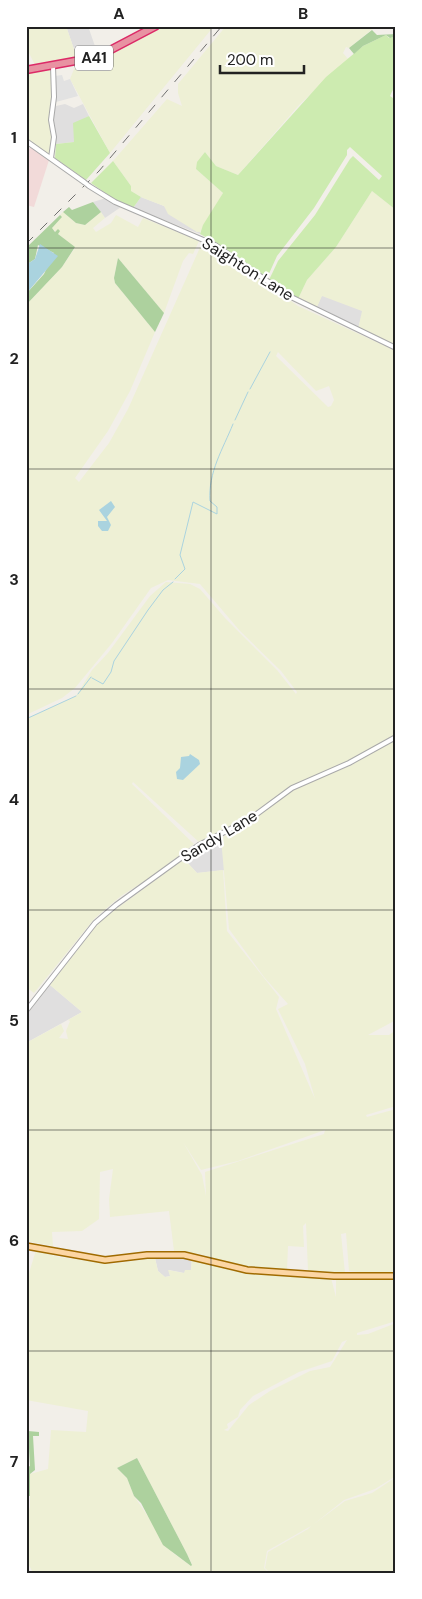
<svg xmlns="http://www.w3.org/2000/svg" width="422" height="1599" viewBox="0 0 422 1599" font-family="'DM Sans',sans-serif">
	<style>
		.residential { fill: #e0dfdf }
		.commercial { fill: #f2dad9 }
		.farmland { fill: #eef0d5; fill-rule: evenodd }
		.grass { fill: #cdebb0 }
		.forest { fill: #add19e }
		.parking { fill: #e2e2e2 }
		.water { fill: #aad3df }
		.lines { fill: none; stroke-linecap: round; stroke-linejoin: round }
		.stream { stroke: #aad3df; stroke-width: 1 }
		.minor-casing { stroke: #a9a9a9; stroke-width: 6 }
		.major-casing { stroke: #a06b00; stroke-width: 8 }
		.highway-casing { stroke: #dc2a67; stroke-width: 9 }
		.minor { stroke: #fff; stroke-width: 4 }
		.major { stroke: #fcd6a4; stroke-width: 5 }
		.highway { stroke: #e892a2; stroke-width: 6 }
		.rail { stroke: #707070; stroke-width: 1; stroke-dasharray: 10 10; stroke-linecap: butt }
		.minor-bridge-casing { stroke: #a9a9a9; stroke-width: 6; stroke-linecap: butt }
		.minor-bridge { stroke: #fff; stroke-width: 4 }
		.grid { fill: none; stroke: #222; stroke-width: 1; stroke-opacity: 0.55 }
		.labels { text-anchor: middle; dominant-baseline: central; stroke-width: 4.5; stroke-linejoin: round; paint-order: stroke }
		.shield { fill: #fff; stroke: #646464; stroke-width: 1 }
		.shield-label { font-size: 15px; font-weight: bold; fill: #222 }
		.street-label { font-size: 16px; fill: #222; stroke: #fff }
		.neatline { fill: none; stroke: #222; stroke-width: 2 }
		.grid-label { font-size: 16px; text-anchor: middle; font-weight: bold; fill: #222 }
	</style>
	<rect width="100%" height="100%" fill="#f2efe9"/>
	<g class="residential">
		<path d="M66,26H88L97,52L77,58Z"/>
		<path d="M65,104L74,108L83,104L89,116L76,123L74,142L56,144L53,113L56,106Z"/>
		<path d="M141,197L164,206L197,232H200V234L133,208Z"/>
		<path d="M106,198L121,207L105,218L93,202Z"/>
		<path d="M322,295L363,311L358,329L316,309Z"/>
		<path d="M221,838L225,870L197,873L184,859L204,846Z"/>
		<path d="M50,985L82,1012L26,1043V1016Z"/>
		<path d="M177,1256L192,1258L191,1270L184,1273L169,1270L170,1276L165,1277L158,1271L155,1258Z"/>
	</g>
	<path class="commercial" d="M31,144L50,157L34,207L26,205V158Z"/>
	<g class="farmland">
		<path d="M26,26H66L77,58L35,65L26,47Z"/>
		<path d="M160,26H214L110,153L70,79L72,74L76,65L92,62L115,52Z"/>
		<path d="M226,26H376L349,48L346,47L343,53L348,59L299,105L238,175L216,166L205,152L196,169L223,193L200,232H197L168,214L164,206L143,198L131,191V186L113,161L167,99L182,106L178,93V84Z"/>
		<path d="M53,66L55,77L51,115L54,133L51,158L26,141V70Z"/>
		<path d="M372,191L396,210V345L358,329L362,311L322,296L316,309L298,299L307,280L336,247Z"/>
		<path d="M63,212L76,223L85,225L101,212L105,218L93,228L96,232L111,223L116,215L138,227L143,218L199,241L193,254L189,253L183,261L164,313L118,258L114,278L115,283L155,332L130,391L108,431L75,478L79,482L109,443L128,409L202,243L213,246L298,306L396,351V734L356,757L291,786L247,818L200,843L133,782L132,784L194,844L151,877L121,896L95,918L34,993L26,987V719L76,696L92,670L108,653L150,596L166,582L190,584L200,589L225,618L277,670L296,694L297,692L281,671L240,631L200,584L168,580L151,588L112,643L75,688L62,698L26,715V305L62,267L75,248L57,233L58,229L56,232L52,228L62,217L60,215ZM278,352L316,391L329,386L334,400L331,406L328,407L276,356Z"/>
		<path d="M396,740V1020L368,1035H389L396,1030V1106L366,1115L367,1117L396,1109V1273L379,1274L349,1271L346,1233L341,1234L345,1273L308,1271L306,1223L303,1226L304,1247L288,1246L287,1270L235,1265L200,1254L174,1251L169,1211L110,1217L109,1199L113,1169L100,1172L99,1219L82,1231L52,1232L53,1246L26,1241V1043L61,1024L64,1031L59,1038L68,1039L66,1031L70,1021L68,1020L82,1012L50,985L100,921L184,859L197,873L223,870L227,931L279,997L276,1009L315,1099L305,1064L278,1009L288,1004L264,977L229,929L221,838L252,821L277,801L300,786L352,765L370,752ZM325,1130L324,1134L205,1172L206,1196L202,1175L183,1142L201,1170L238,1161Z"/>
		<path d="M36,1250L58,1257L112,1264L155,1258L158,1271L165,1277L170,1276L168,1270L184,1273L185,1270H191L192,1258L234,1271L331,1278L336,1297V1278L396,1279V1321L357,1333V1335L368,1334L396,1323V1476L375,1489L344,1500L314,1524L345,1501L372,1493L396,1477V1573H270L265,1568L268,1552L308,1529L311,1526L267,1551L264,1568L269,1573H33L26,1559V1516L30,1507V1474L48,1469L51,1430L86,1432L88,1411L26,1400V1283ZM347,1340L330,1367L310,1371L270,1391L249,1405L228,1431L224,1430L228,1428L227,1424L238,1417L240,1410L253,1396L299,1372L332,1361L342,1342ZM137,1458L187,1554L192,1564L191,1566L173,1553L134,1496L127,1478L117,1468Z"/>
	</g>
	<g class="grass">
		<path d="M386,35L389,38L396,36V83L390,96L396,100V210L372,191L336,247L307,280L298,299L269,280L278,261L315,215L350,159L353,156L379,180L382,176L350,147L347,150V155L314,208L277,256L267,278L215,242L200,234L203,225L223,193L196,169L197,162L205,152L216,166L238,175L326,77L363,46Z"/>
		<path d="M89,116L110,153L86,180L55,158L56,144L74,142L73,123Z"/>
		<path d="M113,161L131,186V191L141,197L133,208L118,202L91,183Z"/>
	</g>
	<g class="forest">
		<path d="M372,30L377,35L396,34V36L390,38L386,35L363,46L354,54L349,48Z"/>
		<path d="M93,202L101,212L85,225L76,223L63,212L69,207L72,210Z"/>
		<path d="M60,215L62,217L52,228L55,232L58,229L60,231L58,234L75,247L62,267L26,305V294L44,274L54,253L38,245L35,259L26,265V248Z"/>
		<path d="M118,258L164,313L155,332L115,283L114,278Z"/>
		<path d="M28,1431L39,1432V1436H33L35,1470L30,1474V1496H26V1449L28,1467L30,1466Z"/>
		<path d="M137,1458L187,1554L192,1565L191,1566L163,1545L141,1503L134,1496L127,1478L117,1468Z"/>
	</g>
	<path class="parking" d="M62,75L64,81L70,79L78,96L56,102L55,76Z"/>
	<g class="water">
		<path d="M40,244L58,256L26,294V265L35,259Z"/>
		<path d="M111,501L115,507L107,517L111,525L108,531H102L98,526V521H107L99,510Z"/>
		<path d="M190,754L199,760L200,764L183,780L177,779L176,772L180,768L181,757L189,756Z"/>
	</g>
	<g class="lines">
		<g class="stream">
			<path d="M250,389L270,352"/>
			<path d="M235,420L248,392"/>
			<path d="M175,579L185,569L180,555L193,502L217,514V507L210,501C208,472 223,449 233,424"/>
			<path d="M92,678L103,684L111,672L114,661L148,610L163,590L173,582"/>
			<path d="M78,694L91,677"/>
			<path d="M26,719L76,696"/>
		</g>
		<defs>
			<g id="minor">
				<path d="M26,141L84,182"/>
				<path d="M51,158L54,137L51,120L54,97L53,66"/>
				<path d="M89,186L115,202L215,245L289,296L396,348"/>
				<path d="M26,1011L95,923L116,905L199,845L250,819L292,788L349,763L396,737"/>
			</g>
			<path id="major" d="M26,1246L105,1260L147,1255H184L247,1270L334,1276H396"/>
			<path id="highway" d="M26,70L97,57L156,26"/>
		</defs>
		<use href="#minor" class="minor-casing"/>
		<use href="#major" class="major-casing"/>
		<use href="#highway" class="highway-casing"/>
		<use href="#minor" class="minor"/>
		<use href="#major" class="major"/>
		<use href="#highway" class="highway"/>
		<path class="rail" d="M26,244L99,171L222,26"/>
		<defs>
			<path id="minor-bridge" d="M84,182L89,186"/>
		</defs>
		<use href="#minor-bridge" class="minor-bridge-casing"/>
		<use href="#minor-bridge" class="minor-bridge"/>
	</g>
	<path class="grid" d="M211,26V1573M26,248H396M26,469H396M26,689H396M26,910H396M26,1130H396M26,1351H396"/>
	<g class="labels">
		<rect class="shield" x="75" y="45.5" width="38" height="25" rx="4"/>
		<g class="shield-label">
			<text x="94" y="58">A41</text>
		</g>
		<g class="street-label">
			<text transform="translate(248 269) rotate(32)">Saighton Lane</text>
			<text transform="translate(219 836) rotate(-31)">Sandy Lane</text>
		</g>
	</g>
	<rect width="422" height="1599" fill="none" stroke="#ffffff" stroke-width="55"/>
	<path d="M220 65v8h84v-8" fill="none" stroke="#222222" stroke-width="2.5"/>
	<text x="227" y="65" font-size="15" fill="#222222" stroke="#ffffff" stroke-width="4" paint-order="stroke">200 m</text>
	<rect x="28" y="28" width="366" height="1544" class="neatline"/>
	<g class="grid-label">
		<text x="119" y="19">A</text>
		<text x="303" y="19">B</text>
		<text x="14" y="143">1</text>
		<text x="14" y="364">2</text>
		<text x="14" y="585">3</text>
		<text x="14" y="805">4</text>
		<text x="14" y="1026">5</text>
		<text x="14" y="1246">6</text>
		<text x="14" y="1467">7</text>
	</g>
</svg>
